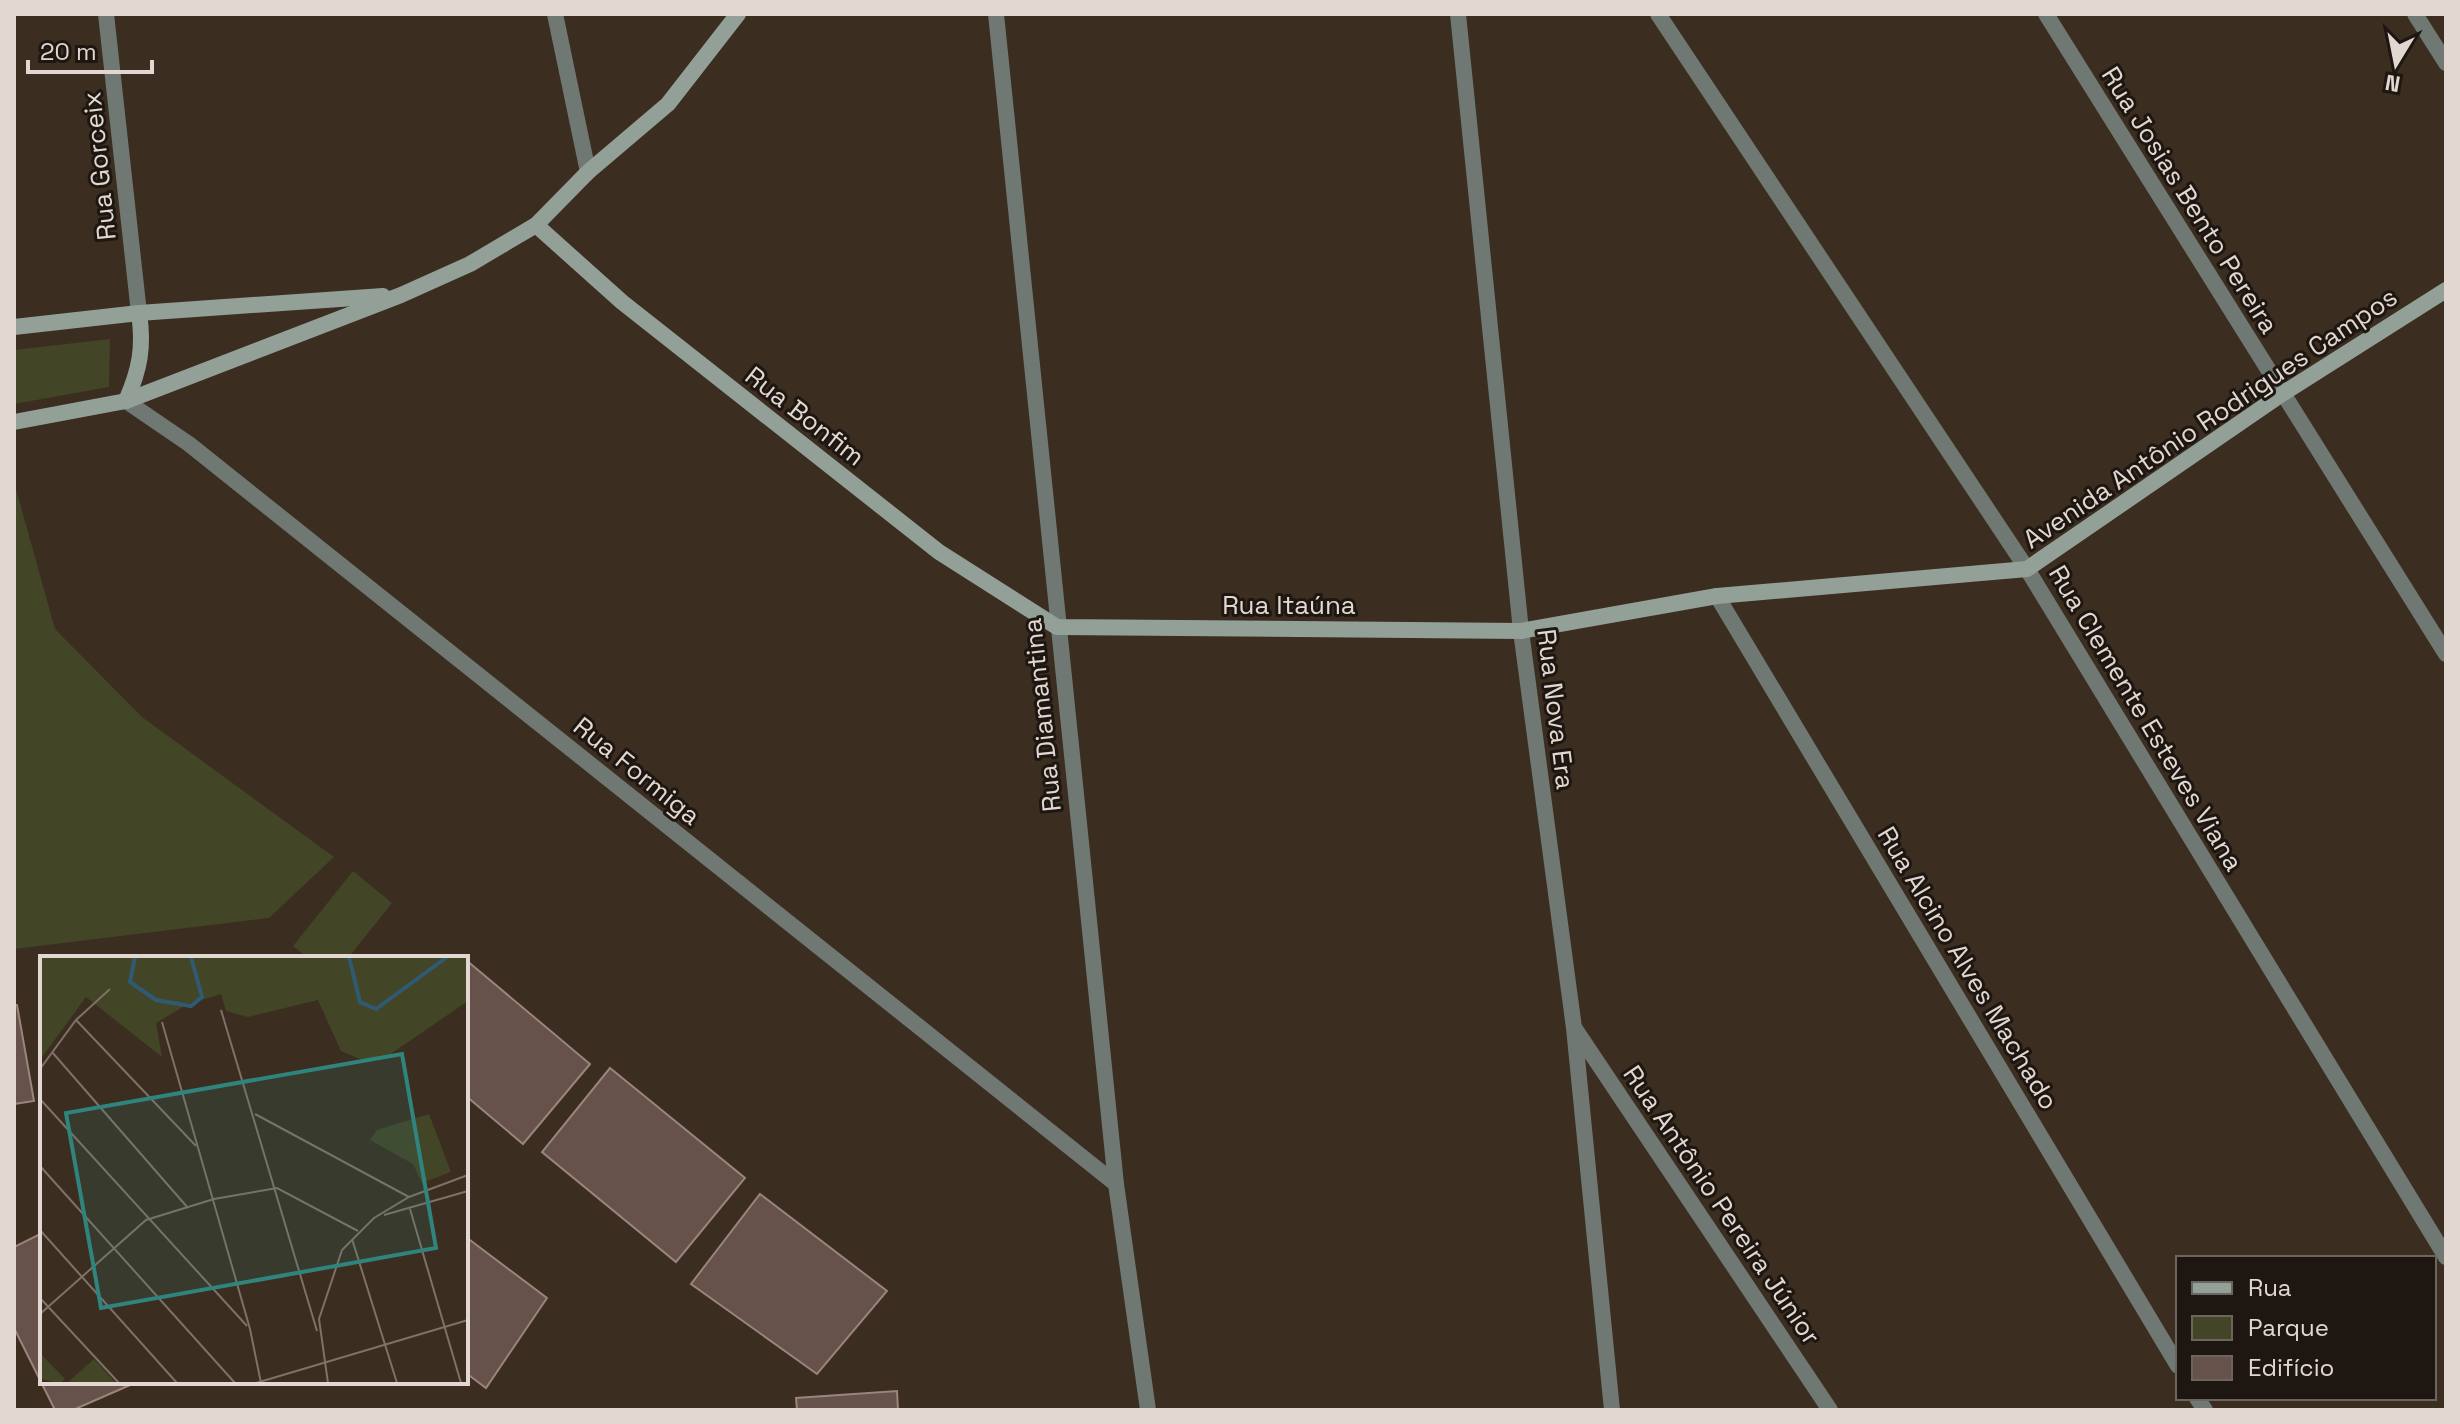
<svg xmlns="http://www.w3.org/2000/svg" width="2460" height="1424" viewBox="0 0 2460 1424" font-family="'Space Grotesk',sans-serif">
	<style>
		.green { fill: #424526 }
		.building { fill: #66524a; stroke: #9a847c; stroke-width: 2 }
		.lines { fill: none; stroke-linecap: round; stroke-linejoin: round }
		.street { stroke: #6f7872; stroke-width: 16 }
		.secondary { stroke: #92a098; stroke-width: 16 }
		.labels { text-anchor: middle; dominant-baseline: central; stroke-width: 6; stroke-linejoin: round; paint-order: stroke }
		.street-label { font-size: 26px; fill: #e2d8d1; stroke: #1d1611 }
		.inset-river { fill: none; stroke: #305a72; stroke-width: 4 }
		.inset-road { fill: none; stroke: #7e7167; stroke-width: 2 }
		.view { fill: #2f857d; fill-opacity: 0.15; stroke: #2f857d; stroke-width: 4 }
		.inset-edge { fill: none; stroke: #e2d8d1; stroke-width: 4 }
	</style>
	<rect width="100%" height="100%" fill="#3b2d20"/>
	<g class="green">
		<path d="M110,339L109,387L14,404V350Z"/>
		<path d="M14,482L55,629L142,717L334,857L269,918L14,949Z"/>
		<path d="M353,871L392,903L348,958H308L293,946Z"/>
	</g>
	<g class="building">
		<path d="M466,960L590,1064L523,1144L466,1096Z"/>
		<path d="M14,1005H17L34,1101L14,1104Z"/>
		<path d="M610,1068L745,1178L676,1262L542,1152Z"/>
		<path d="M760,1194L887,1291L817,1374L691,1284Z"/>
		<path d="M42,1233V1382H137L73,1410H55L14,1328V1247Z"/>
		<path d="M466,1237L547,1298L486,1388L466,1373Z"/>
		<path d="M897,1391L898,1410H797L796,1398Z"/>
	</g>
	<g class="lines">
		<g class="street">
			<path d="M106,14L139,313"/>
			<path d="M555,14L588,172"/>
			<path d="M996,14L1116,1184L1148,1410"/>
			<path d="M1458,14L1521,631L1574,1028L1612,1410"/>
			<path d="M1658,14L2027,569L2446,1257"/>
			<path d="M2046,14L2446,654"/>
			<path d="M2415,14L2446,63"/>
			<path d="M126,401L189,444L1116,1184"/>
			<path d="M1717,596L2178,1366"/>
			<path d="M1575,1029L1830,1410"/>
			<path d="M2197,1398L2205,1410"/>
		</g>
		<g class="secondary">
			<path d="M536,225L622,302L939,552L1057,627L1521,631L1717,596L2027,569L2282,394L2446,290"/>
			<path d="M14,327L139,313L383,296"/>
			<path d="M126,401C140,369 144,347 139,313"/>
			<path d="M14,422L126,401L401,295L470,264L536,225L588,172L668,104L738,14"/>
		</g>
	</g>
	<g class="labels">
		<g class="street-label">
			<text transform="translate(99 166) rotate(-96)">Rua Gorceix</text>
			<text transform="translate(2190 200) rotate(58)">Rua Josias Bento Pereira</text>
			<text transform="translate(805 416) rotate(38)">Rua Bonfim</text>
			<text transform="translate(2210 418) rotate(-34)">Avenida Antônio Rodrigues Campos</text>
			<text x="1289" y="605">Rua Itaúna</text>
			<text transform="translate(1556 709) rotate(83)">Rua Nova Era</text>
			<text transform="translate(1042 715) rotate(-96)">Rua Diamantina</text>
			<text transform="translate(2146 718) rotate(59)">Rua Clemente Esteves Viana</text>
			<text transform="translate(637 771) rotate(39)">Rua Formiga</text>
			<text transform="translate(1968 968) rotate(59)">Rua Alcino Alves Machado</text>
			<text transform="translate(1722 1205) rotate(56)">Rua Antônio Pereira Júnior</text>
		</g>
	</g>
	<g transform="translate(40 956)">
		<rect width="428" height="428" fill="#3b2d20"/>
		<path d="M0,1H428V45L342,104H322L301,95L278,44L208,61L186,55L181,38L148,48L116,67L122,101L46,41L0,104ZM389,158L411,216L382,227L373,208L330,184L337,174ZM0,397L25,423L20,427L0,423ZM54,403L76,427H27Z" fill="#424526"/>
		<path class="inset-river" d="M95,1L90,26L116,44L151,50L162,41L151,1M309,1L320,46L336,53L407,1"/>
		<path class="inset-road" d="M181,54L277,375M36,64L156,190M122,66L210,373L221,427M12,96L148,252M0,113L36,64L70,33M0,143L207,370M215,158L369,241M0,210L195,427M370,253L421,427M344,259L428,235M0,274L137,427M312,283L357,427M0,342L79,427M0,358L106,264L174,243L237,232L318,275M216,427L428,364M288,427L279,363L302,294L334,262L369,241L428,219"/>
		<path class="view" d="M362,98L396,292L61,352L26,157Z"/>
		<rect width="428" height="428" class="inset-edge"/>
	</g>
	<rect width="2460" height="1424" fill="none" stroke="#e2d8d1" stroke-width="32"/>
	<rect x="2176" y="1256" width="260" height="144" fill="#1d1611" stroke="#6c645e" stroke-width="2"/>
	<rect x="2192" y="1282" width="40" height="12" fill="#92a098" stroke="#6c645e" stroke-width="2"/>
	<text x="2248" y="1296" font-size="24" fill="#e2d8d1">Rua</text>
	<rect x="2192" y="1316" width="40" height="24" fill="#424526" stroke="#6c645e" stroke-width="2"/>
	<text x="2248" y="1336" font-size="24" fill="#e2d8d1">Parque</text>
	<rect x="2192" y="1356" width="40" height="24" fill="#66524a" stroke="#6c645e" stroke-width="2"/>
	<text x="2248" y="1376" font-size="24" fill="#e2d8d1">Edifício</text>
	<g transform="translate(2396 64) rotate(190)" stroke="#1d1611" stroke-width="6" paint-order="stroke">
	<path d="M0-6L14 30L0 20L-14 30Z" fill="#e2d8d1"/>
	<text y="-12" font-size="22" font-weight="bold" text-anchor="middle" fill="#e2d8d1">N</text>
	</g>
	<path d="M28 60v12h124v-12" fill="none" stroke="#e2d8d1" stroke-width="4"/>
	<text x="40" y="60" font-size="24" fill="#e2d8d1" stroke="#1d1611" stroke-width="6" paint-order="stroke">20 m</text>
</svg>
